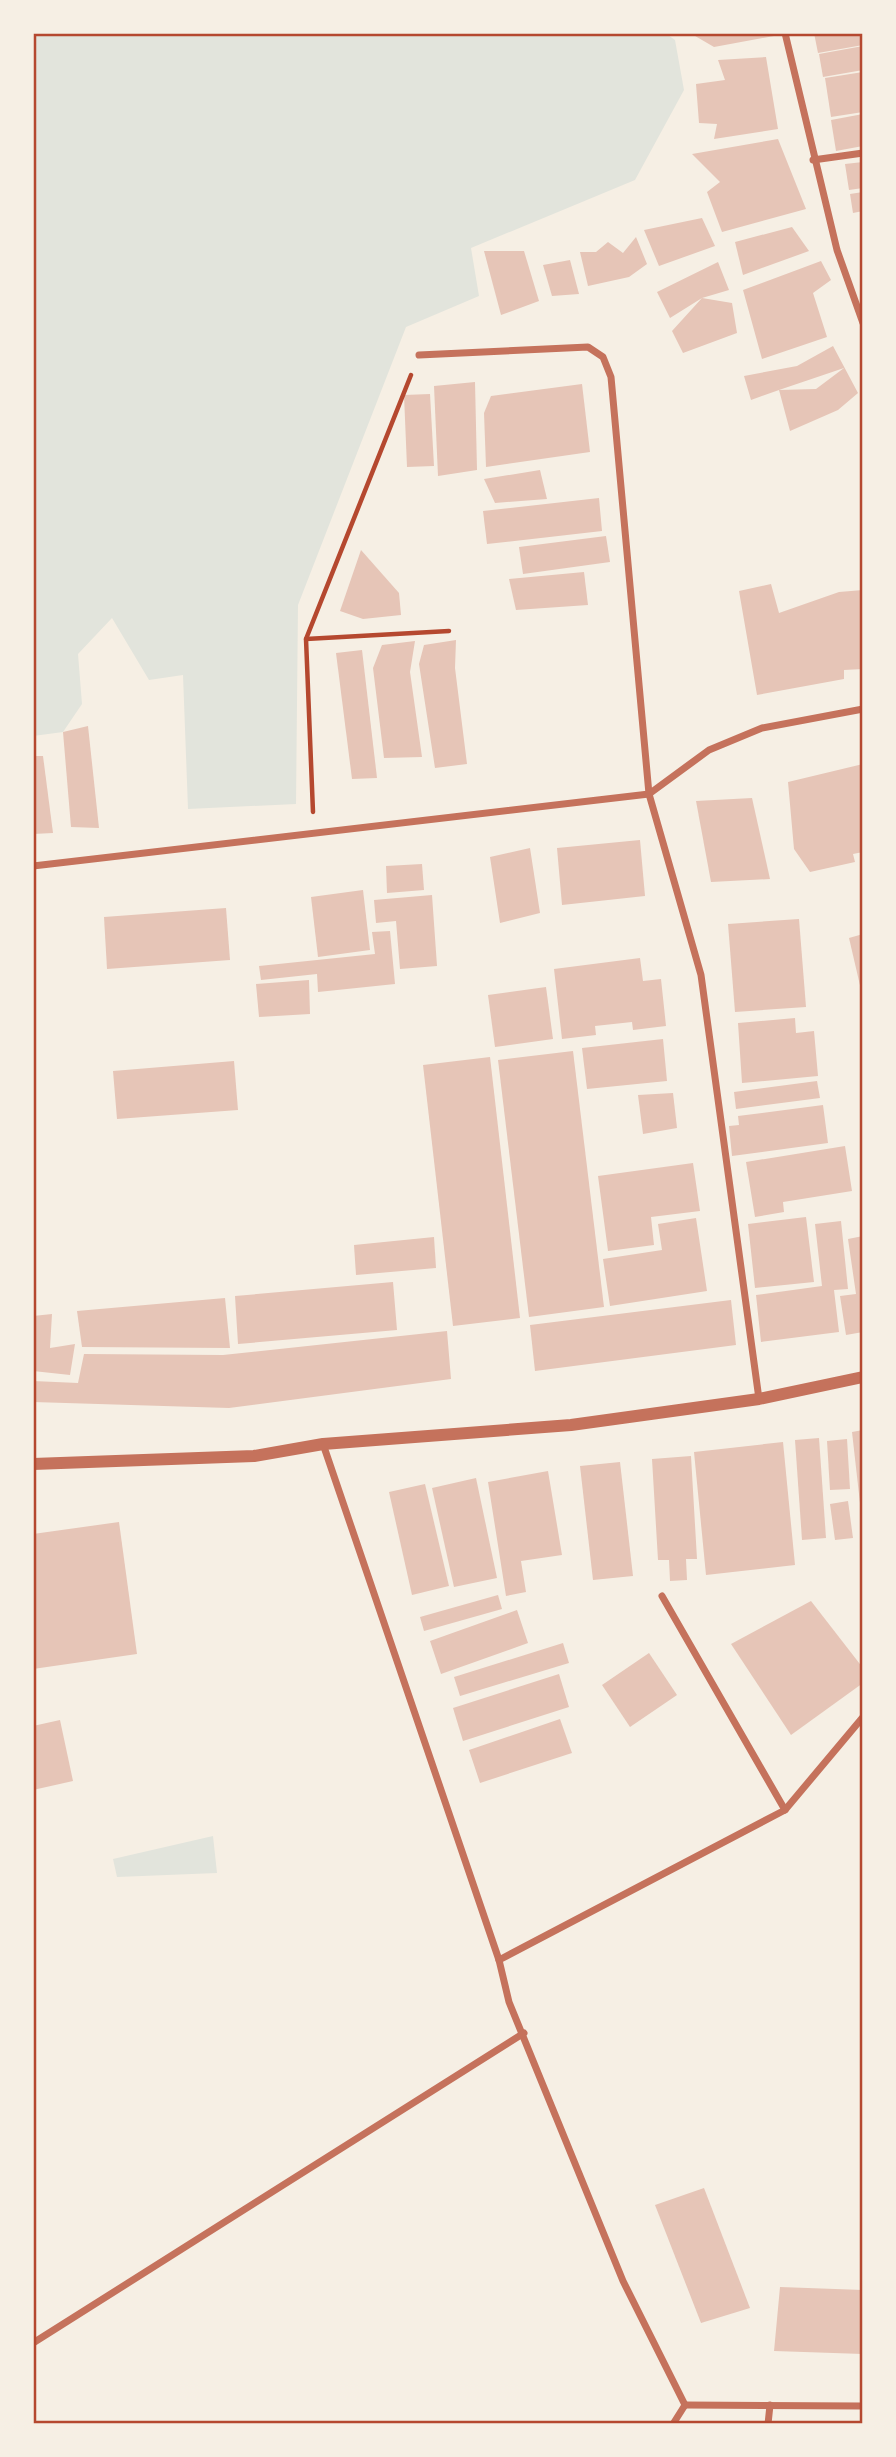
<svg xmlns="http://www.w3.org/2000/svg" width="896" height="2457" viewBox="0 0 896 2457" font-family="'Playfair Display',serif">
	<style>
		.green { fill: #e2e4dc }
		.building { fill: #e6c5b7; fill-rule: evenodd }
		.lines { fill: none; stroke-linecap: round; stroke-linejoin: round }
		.path { stroke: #b5482f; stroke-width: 4.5 }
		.minor { stroke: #c5725c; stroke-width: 7 }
		.tertiary { stroke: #c5725c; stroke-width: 12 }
		.neatline { fill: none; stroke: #b5482f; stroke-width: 2.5 }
	</style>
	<rect width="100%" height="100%" fill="#f6efe4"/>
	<g class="green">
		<path d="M33,33H665L675,40L684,90L635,180L471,248L479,296L406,327L298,605L296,804L188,809L183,675L149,680L112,618L78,654L82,704L63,732L33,736Z"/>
		<path d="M213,1836L217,1873L117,1877L113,1859Z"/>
	</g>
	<g class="building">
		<path d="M690,33H773L774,36L714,47Z"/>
		<path d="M814,33H863V45L818,53Z"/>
		<path d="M863,46V70L823,77L819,54Z"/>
		<path d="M766,57L778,129L714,139L717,124L699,123L696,84L725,80L718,60Z"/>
		<path d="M863,72V112L831,117L825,78Z"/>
		<path d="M863,114V146L836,151L831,120Z"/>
		<path d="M778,139L806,209L722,232L707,192L720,182L692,154Z"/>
		<path d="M863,162V188L849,190L845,164Z"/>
		<path d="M863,192V211L853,213L850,194Z"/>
		<path d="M702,218L715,246L659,266L644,230Z"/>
		<path d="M792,227L809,251L743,275L735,242Z"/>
		<path d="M636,237L647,264L629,277L588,286L580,252H596L608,242L623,253Z"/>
		<path d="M484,251H524L539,301L501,315Z"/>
		<path d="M570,260L579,294L552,296L543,265Z"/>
		<path d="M821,261L831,280L813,293L827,337L762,359L743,290Z"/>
		<path d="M718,262L729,290L702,298L732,303L737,333L683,353L672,331L702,298L670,318L657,292Z"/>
		<path d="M833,346L858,393L838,410L790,431L779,390L751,400L744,376L797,366ZM844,368L816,389L779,390Z"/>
		<path d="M475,382L477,470L438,476L434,386Z"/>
		<path d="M582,384L590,452L486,467L484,413L491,396Z"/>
		<path d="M430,394L434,466L407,467L404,395Z"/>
		<path d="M540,470L547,499L495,503L484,479Z"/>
		<path d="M599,498L602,531L487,544L483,511Z"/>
		<path d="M606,536L610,562L523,574L519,547Z"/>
		<path d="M361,550L399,593L401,615L363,619L340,611Z"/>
		<path d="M584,572L588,605L516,610L509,579Z"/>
		<path d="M771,584L779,613L839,592L863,590V669L844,670V679L757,695L739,591Z"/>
		<path d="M456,640L455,668L467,764L435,768L419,664L424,645Z"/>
		<path d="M415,641L410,672L422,757L384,758L373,668L382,645Z"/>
		<path d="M362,650L377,778L352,779L336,653Z"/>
		<path d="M88,726L99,828L71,827L63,732Z"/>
		<path d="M33,756H43L53,833L33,834Z"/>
		<path d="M863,764V852L853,854L855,862L810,872L794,849L788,782Z"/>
		<path d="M752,798L770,879L711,882L696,801Z"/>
		<path d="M640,840L645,896L562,905L557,848Z"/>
		<path d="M530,848L540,913L500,923L490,857Z"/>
		<path d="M422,864L424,890L387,893L386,866Z"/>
		<path d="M363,890L370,950L318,957L311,897Z"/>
		<path d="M432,895L437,966L400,969L396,921L376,923L374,900Z"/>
		<path d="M226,908L230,960L107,969L104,917Z"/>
		<path d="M799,919L806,1007L735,1012L728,924Z"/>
		<path d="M390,931L395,984L318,992L317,974L261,980L259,966L375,954L372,932Z"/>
		<path d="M863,934V994H862L849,938Z"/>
		<path d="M640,958L643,981L661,979L666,1026L633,1030L632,1022L595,1026L596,1035L562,1039L554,969Z"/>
		<path d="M309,980L310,1014L259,1017L256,984Z"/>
		<path d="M546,987L553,1039L495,1047L488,995Z"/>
		<path d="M795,1018L796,1033L814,1031L818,1076L742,1083L738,1023Z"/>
		<path d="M663,1039L667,1081L587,1089L582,1048Z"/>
		<path d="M573,1051L604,1307L529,1317L498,1060Z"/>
		<path d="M490,1057L520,1318L453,1326L423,1065Z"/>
		<path d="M234,1061L238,1110L117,1119L113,1071Z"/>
		<path d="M817,1081L820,1098L736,1109L734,1092Z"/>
		<path d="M673,1093L677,1128L643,1134L638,1095Z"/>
		<path d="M823,1105L828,1143L732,1156L729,1126L739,1125L738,1116Z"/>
		<path d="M845,1146L852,1191L783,1202L784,1212L755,1217L746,1162Z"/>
		<path d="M693,1163L700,1211L651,1217L654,1245L608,1251L598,1176Z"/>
		<path d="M806,1217L814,1282L755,1288L748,1224Z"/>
		<path d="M696,1218L707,1291L610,1306L603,1259L662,1250L658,1224Z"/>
		<path d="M841,1221L848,1289L834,1290L839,1332L761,1342L756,1295L822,1286L815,1224Z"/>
		<path d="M863,1236V1332L846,1335L840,1296L856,1294L848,1239Z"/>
		<path d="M434,1237L436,1268L356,1275L354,1245Z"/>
		<path d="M393,1282L397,1330L238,1344L235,1296Z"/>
		<path d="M225,1298L230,1348L82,1347L77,1311Z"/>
		<path d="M731,1300L736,1345L535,1371L530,1325Z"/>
		<path d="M52,1314L50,1348L75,1344L70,1375L33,1371V1316Z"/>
		<path d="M447,1331L451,1379L229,1408L33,1402V1381L78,1383L84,1354L223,1355Z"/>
		<path d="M863,1430V1512H861L852,1432Z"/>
		<path d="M819,1438L826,1538L802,1540L795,1440Z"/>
		<path d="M847,1439L850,1489L830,1490L827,1441Z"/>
		<path d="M783,1442L795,1565L706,1575L694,1452Z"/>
		<path d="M691,1456L697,1559H686L687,1580L670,1581L669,1560H658L652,1459Z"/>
		<path d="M620,1462L633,1576L593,1580L580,1466Z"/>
		<path d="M548,1471L562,1555L521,1561L526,1592L506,1596L488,1482Z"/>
		<path d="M476,1478L497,1578L454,1587L432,1488Z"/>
		<path d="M425,1484L449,1586L412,1595L389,1492Z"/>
		<path d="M848,1501L853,1538L835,1540L830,1504Z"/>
		<path d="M119,1522L137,1654L33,1669V1534Z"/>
		<path d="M498,1595L502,1609L424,1631L420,1617Z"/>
		<path d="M811,1601L863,1668V1683L791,1735L731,1644Z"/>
		<path d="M517,1610L528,1643L441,1674L430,1641Z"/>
		<path d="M563,1643L569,1663L460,1696L454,1677Z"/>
		<path d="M649,1653L677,1695L630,1727L602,1685Z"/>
		<path d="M559,1674L569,1707L463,1741L453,1708Z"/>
		<path d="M560,1719L572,1753L480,1783L469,1750Z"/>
		<path d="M60,1720L73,1781L33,1790V1726Z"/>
		<path d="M704,2188L750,2308L701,2323L655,2205Z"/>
		<path d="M780,2287L863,2290V2354L774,2351Z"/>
	</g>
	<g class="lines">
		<g class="path">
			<path d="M306,639L449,631"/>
			<path d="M313,812L306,639L411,375"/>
		</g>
		<g class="minor">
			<path d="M785,33L837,250L863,323"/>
			<path d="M813,160L863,153"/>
			<path d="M419,355L588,347L603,357L611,377L649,794L701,975L759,1399"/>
			<path d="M33,866L649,794L709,750L762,728L863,709"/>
			<path d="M323,1444L499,1960L509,2002L623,2281L685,2405"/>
			<path d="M662,1596L785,1810"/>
			<path d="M499,1960L785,1810L863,1717"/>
			<path d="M33,2343L524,2033"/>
			<path d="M685,2405L863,2406"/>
			<path d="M673,2424L685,2405"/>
			<path d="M768,2424L770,2405"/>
		</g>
		<path class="tertiary" d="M33,1464L254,1456L323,1444L571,1425L759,1399L863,1377"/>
	</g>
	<rect width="896" height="2457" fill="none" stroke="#f6efe4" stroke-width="70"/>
	<rect x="35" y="35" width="826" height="2387" class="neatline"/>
</svg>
